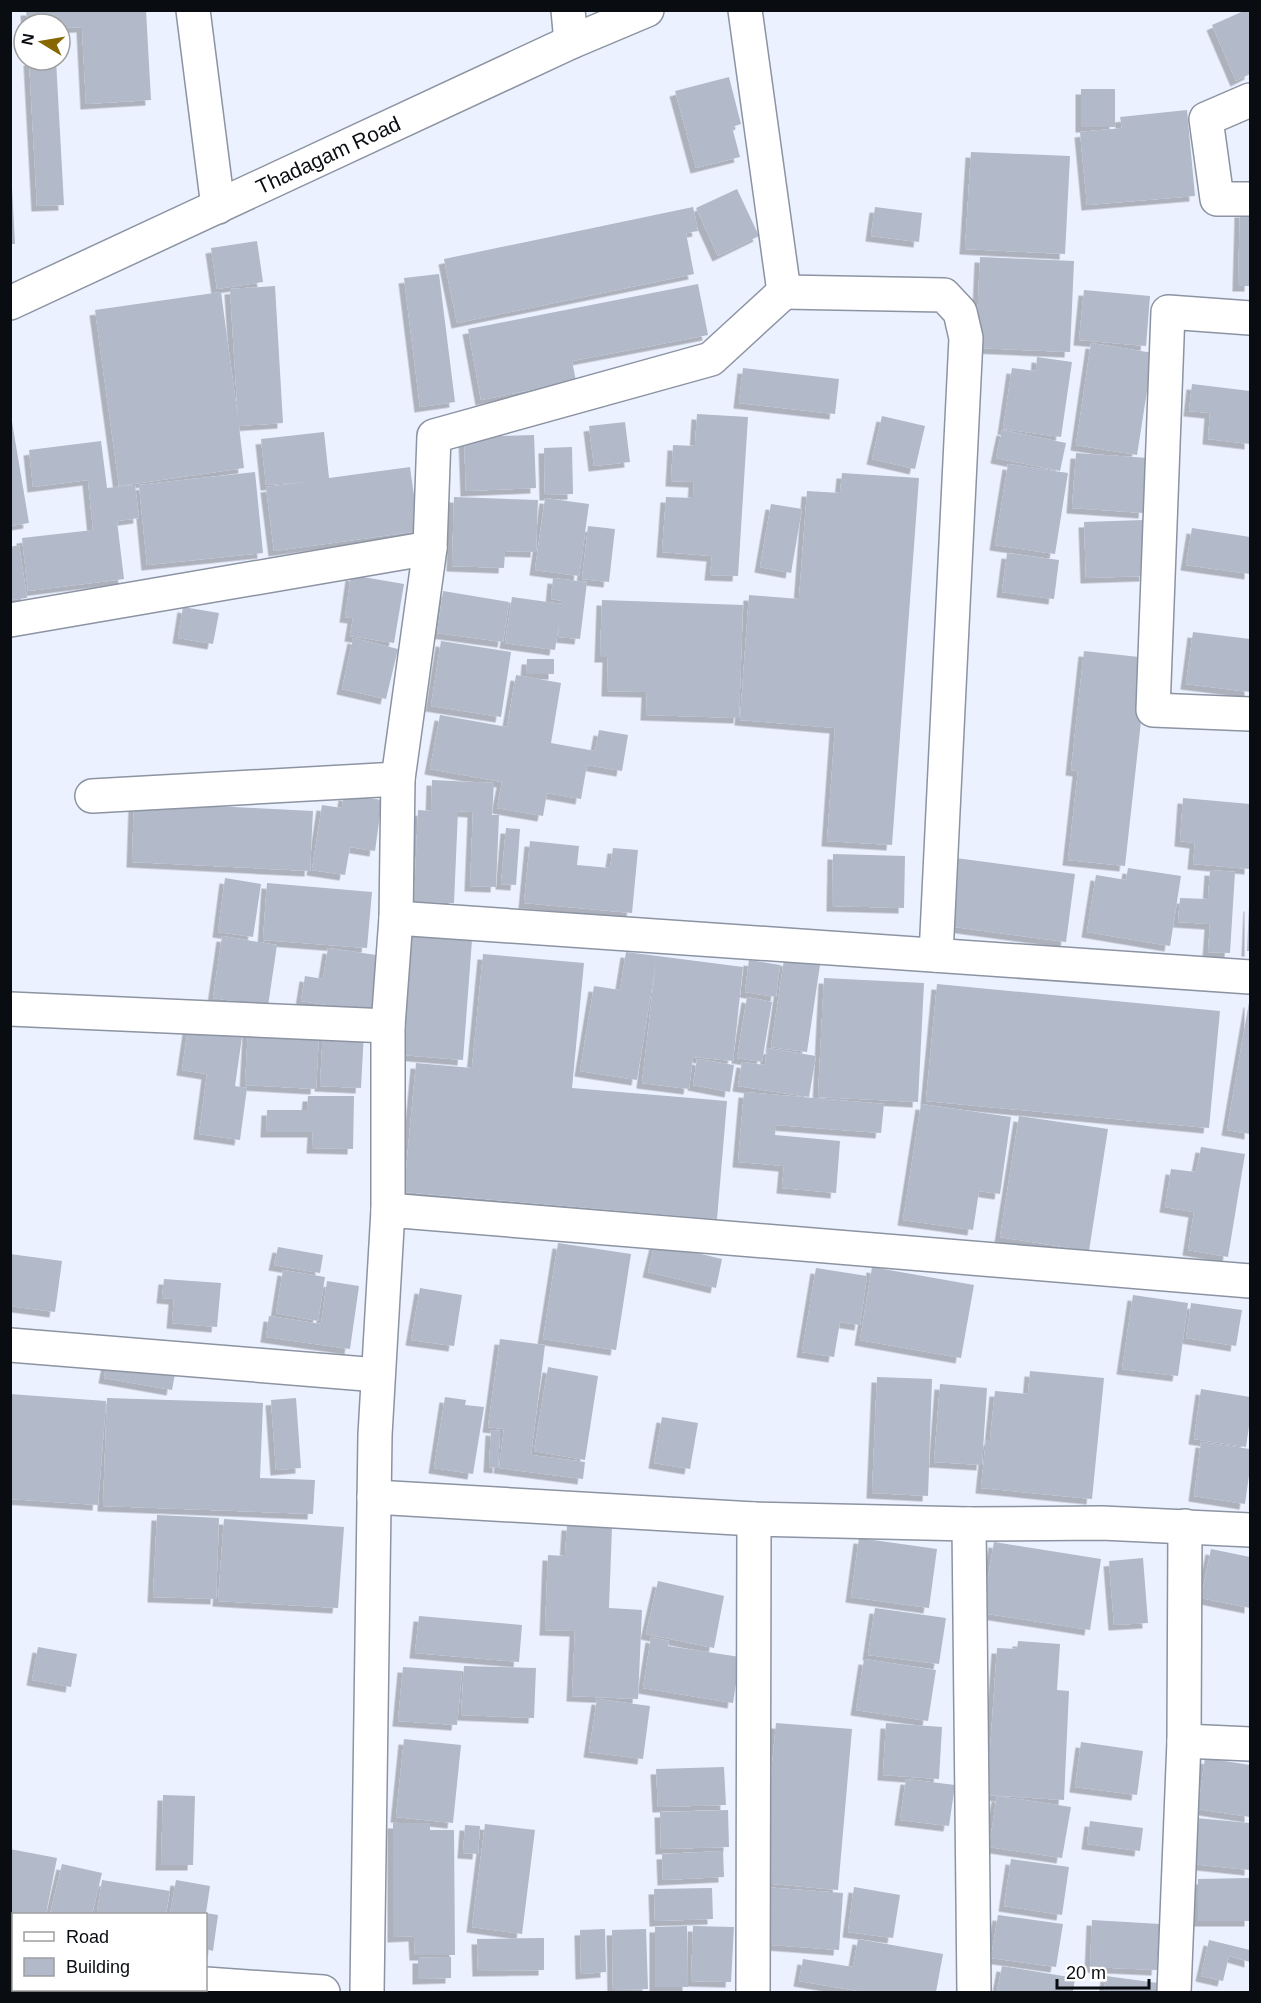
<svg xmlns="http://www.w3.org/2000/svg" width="1261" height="2003" viewBox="0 0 1261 2003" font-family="Helvetica,sans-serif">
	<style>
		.building { fill: #b2b9c9; filter: url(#shadow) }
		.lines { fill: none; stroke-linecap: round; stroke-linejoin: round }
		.street-casing { stroke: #8c93a2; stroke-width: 36 }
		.primary-casing { stroke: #8c93a2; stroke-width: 36 }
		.street { stroke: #fff; stroke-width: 33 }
		.primary { stroke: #fff; stroke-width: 33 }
		.labels { text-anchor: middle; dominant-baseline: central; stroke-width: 5; stroke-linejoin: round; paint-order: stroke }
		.street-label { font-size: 21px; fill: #090c11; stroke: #fff }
	</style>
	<defs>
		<filter id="shadow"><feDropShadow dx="-5.5" dy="5.5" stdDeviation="0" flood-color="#0004"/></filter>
	</defs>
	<rect width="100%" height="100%" fill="#ebf1ff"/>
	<g class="building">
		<path d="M26,10H146L151,100L86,104L82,27L60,28V24H27Z"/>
		<path d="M1246,10H1250V74L1236,81L1212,25Z"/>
		<path d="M29,60H56L64,205L37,206Z"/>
		<path d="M729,77L741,124L732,127L740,157L696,168L675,91Z"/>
		<rect x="1081" y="89" width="34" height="38"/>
		<path d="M1187,110L1195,196L1087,205L1080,132L1122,128L1120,117Z"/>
		<path d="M971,152L1070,156L1065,254L965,249Z"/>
		<path d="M10,188H12L15,244H10Z"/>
		<path d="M737,189L759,236L718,256L696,208Z"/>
		<path d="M693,207L698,231L686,233L694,274L457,323L444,259Z"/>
		<path d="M875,207L922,213L919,242L871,236Z"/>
		<path d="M1240,212H1250V286H1238Z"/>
		<path d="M257,241L263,282L217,289L211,248Z"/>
		<path d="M980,257L1074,261L1070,352L976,348Z"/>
		<path d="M439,274L455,402L420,407L404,278Z"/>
		<path d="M698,284L708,335L572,361L576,381L481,400L468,329Z"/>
		<path d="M275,286L283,423L239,426L244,468L119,486L95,310L221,292L238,419L230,289Z"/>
		<path d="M1084,290L1150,296L1146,346L1079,340Z"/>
		<path d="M1091,343L1153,353L1137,455L1076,445Z"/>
		<path d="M1037,357L1072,362L1061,437L1003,429L1012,368L1036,371Z"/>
		<path d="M743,368L839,379L835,414L739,403Z"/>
		<path d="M1192,384L1250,391V444L1208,439L1210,413L1189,411Z"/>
		<path d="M10,410L29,523L10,526Z"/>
		<path d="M697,414L748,417L738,576L710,575L712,556L662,552L666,497L693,498L694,482L671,481L673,445L695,446Z"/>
		<path d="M882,416L925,426L915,469L872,459Z"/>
		<path d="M625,422L630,462L594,466L589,426Z"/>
		<path d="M1002,430L1066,443L1060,471L996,458Z"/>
		<path d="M324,432L329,478L410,467L419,531L274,551L266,487L306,482L266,485L261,439Z"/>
		<path d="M534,435L536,488L466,491L464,437Z"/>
		<path d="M101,441L107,488L135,485L139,518L117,521L124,579L28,591L22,538L93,530L88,480L33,487L29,450Z"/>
		<path d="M572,447L573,494L545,495L544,448Z"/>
		<path d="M1076,453L1148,458L1144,513L1072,508Z"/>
		<path d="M1008,464L1068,473L1055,554L995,545Z"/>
		<path d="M255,472L263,553L147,565L139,485Z"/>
		<path d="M842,473L919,478L892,845L827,841L835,728L740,720L749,595L799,599L807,491L840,493Z"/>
		<path d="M454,497L538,500L536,552L505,551L504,568L452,566Z"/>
		<path d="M545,498L589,504L579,576L535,570Z"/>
		<path d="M771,504L802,509L791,573L760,567Z"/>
		<path d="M1143,520L1145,576L1086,578L1084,522Z"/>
		<path d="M588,526L615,529L609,582L582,579Z"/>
		<path d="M1192,528L1250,537V574L1186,565Z"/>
		<path d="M19,545L27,598L10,600V547Z"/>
		<path d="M1007,553L1059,560L1054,599L1002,592Z"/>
		<path d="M351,575L404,584L394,643L350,636L353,618L345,617Z"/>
		<path d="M553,578L587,582L580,639L558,637L559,622L555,650L505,643L512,597L562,604L563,601L551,599Z"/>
		<path d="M443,591L509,602L503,642L437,633Z"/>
		<path d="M602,600L743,605L739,718L646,715L647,692L607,691L608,657H600Z"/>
		<path d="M183,607L219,613L213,644L178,638Z"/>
		<path d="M1193,632L1250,639V692L1186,684Z"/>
		<path d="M353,638L398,649L386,699L342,689Z"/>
		<path d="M441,641L511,652L501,717L431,706Z"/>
		<path d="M1084,651L1148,658L1125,866L1068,860L1078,771L1071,770Z"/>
		<path d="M527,659H554V674H526Z"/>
		<path d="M516,675L561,683L551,743L595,751L599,730L628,735L622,771L587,765L581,799L547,793L543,816L497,808L502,782L430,769L440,715L507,727Z"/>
		<path d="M432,780L494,783L492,815H499L496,887L470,886L473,812L458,811L454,903L414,902L418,810L431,811Z"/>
		<path d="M344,795L382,800L375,851L350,847L345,875L312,870L322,805L342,808Z"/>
		<path d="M1183,798L1250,804V869L1193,864L1195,843L1180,841Z"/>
		<path d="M134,802L313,811L310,871L132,862Z"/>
		<path d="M506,828L520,829L516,885L501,884Z"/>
		<path d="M530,841L579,846L577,865L610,868L613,848L638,850L632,913L524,903Z"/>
		<path d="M833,854L905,856L904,908L832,906Z"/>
		<path d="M956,858L1075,874L1066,942L947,926Z"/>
		<path d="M1128,868L1181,876L1170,946L1087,932L1096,875L1126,880Z"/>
		<path d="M1210,870L1235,872L1230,953L1208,952L1210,924L1178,922L1180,898L1208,899Z"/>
		<path d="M225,878L261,884L253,937L218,932Z"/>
		<path d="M267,883L372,892L367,948L263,940Z"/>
		<path d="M1249,906H1250V951H1247Z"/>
		<path d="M222,936L277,945L268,1006L213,998Z"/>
		<path d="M410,936L472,940L463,1060L402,1055Z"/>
		<path d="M328,948L383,956L374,1012L301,1001L305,976L323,979Z"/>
		<path d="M626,952L743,967L733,1061L693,1057L689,1089L642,1083L656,962L637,1080L580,1071L594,986L620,990Z"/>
		<path d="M483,954L584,963L572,1088L727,1101L717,1219L404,1192L416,1063L472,1068Z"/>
		<path d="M749,960L780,965L776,997L745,992Z"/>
		<path d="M784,960L820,965L807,1052L771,1047Z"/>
		<path d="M824,978L924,983L918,1102L818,1097Z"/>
		<path d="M937,984L1220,1011L1209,1128L926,1101Z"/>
		<path d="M747,997L772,1002L762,1062L737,1058Z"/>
		<path d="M1249,1002H1250V1134L1227,1130Z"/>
		<path d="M189,1022L243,1030L235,1086L247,1088L240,1140L199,1134L207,1074L182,1070Z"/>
		<path d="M248,1030L319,1034L316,1089L245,1085Z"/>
		<path d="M323,1030L364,1032L361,1088L320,1086Z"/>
		<path d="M767,1048L816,1056L809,1097L738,1086L742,1062L765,1065Z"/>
		<path d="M697,1059L734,1065L730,1092L693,1085Z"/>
		<path d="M744,1092L884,1104L881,1133L776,1125L775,1135L840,1141L836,1193L782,1188L784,1166L738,1162Z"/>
		<path d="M308,1096H354L353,1149L312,1148L313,1132H266L267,1110H307Z"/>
		<path d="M921,1104L1011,1117L1000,1194L979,1191L973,1230L903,1220Z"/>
		<path d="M1019,1116L1108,1129L1089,1251L1000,1237Z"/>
		<path d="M1201,1147L1245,1154L1228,1257L1188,1250L1194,1212L1165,1207L1171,1169L1196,1172Z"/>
		<path d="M558,1243L631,1254L616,1350L543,1339Z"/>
		<path d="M655,1243L722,1259L716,1288L648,1272Z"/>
		<path d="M278,1247L323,1255L320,1273L274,1265Z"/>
		<path d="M10,1254L62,1261L55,1312L10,1306Z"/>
		<path d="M872,1267L974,1285L961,1358L860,1340Z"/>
		<path d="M816,1268L867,1276L860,1325L840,1322L834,1357L802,1352Z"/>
		<path d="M283,1270L325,1277L318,1321L276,1313Z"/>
		<path d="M164,1279L221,1283L217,1327L172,1323L174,1299L162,1298Z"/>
		<path d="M327,1281L359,1286L350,1349L266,1337L269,1316L321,1324Z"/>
		<path d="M420,1288L462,1295L454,1346L411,1340Z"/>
		<path d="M1133,1295L1188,1303L1178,1376L1122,1369Z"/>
		<path d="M1191,1303L1242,1310L1236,1346L1186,1338Z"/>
		<path d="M500,1339L545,1345L531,1455L585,1462L583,1479L499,1468L504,1429L488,1427Z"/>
		<path d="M108,1357L176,1368L172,1390L104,1378Z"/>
		<path d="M548,1367L598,1376L585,1460L534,1451Z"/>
		<path d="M1030,1371L1104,1378L1092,1499L981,1488L986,1440H990L995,1391L1028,1394Z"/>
		<path d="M877,1377L932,1379L928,1496L872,1493Z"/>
		<path d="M940,1384L987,1388L982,1465L934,1462Z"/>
		<path d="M1201,1389L1250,1397V1419L1246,1447L1194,1439Z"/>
		<path d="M10,1394L106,1401L98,1505L10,1499Z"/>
		<path d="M445,1397L466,1400L465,1405L484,1407L473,1474L434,1468Z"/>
		<path d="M107,1398L263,1403L260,1478L315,1480L313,1514L103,1506Z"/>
		<path d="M296,1398L301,1468L276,1470L271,1400Z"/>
		<path d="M662,1417L698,1423L690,1469L654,1463Z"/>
		<path d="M491,1430L500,1431L498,1468L489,1467Z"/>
		<path d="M1201,1442L1250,1449V1468L1245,1504L1194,1496Z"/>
		<path d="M157,1515L219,1518L216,1599L153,1597Z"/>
		<path d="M224,1519L344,1527L338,1608L218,1601Z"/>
		<path d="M567,1525L612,1527L609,1608L642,1610L638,1699L572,1696L575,1631L545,1630L548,1555L565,1556Z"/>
		<path d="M859,1538L937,1549L929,1608L851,1597Z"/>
		<path d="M994,1542L1101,1559L1090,1630L982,1613Z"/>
		<path d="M1211,1549L1250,1557V1608L1201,1598Z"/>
		<path d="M1143,1558L1148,1623L1114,1625L1109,1561Z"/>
		<path d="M658,1581L724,1596L714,1648L646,1634Z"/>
		<path d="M875,1608L946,1618L939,1664L868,1655Z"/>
		<path d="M419,1616L522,1625L519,1662L415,1653Z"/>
		<path d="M651,1637L669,1641L668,1646L740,1657L733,1703L643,1688Z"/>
		<path d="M1018,1641L1060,1644L1057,1690L1069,1691L1064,1800L987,1795L997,1648L1017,1649Z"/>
		<path d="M38,1647L77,1654L71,1687L32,1680Z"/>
		<path d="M864,1659L936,1670L928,1721L856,1710Z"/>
		<path d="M464,1666L536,1668L534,1718L461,1715Z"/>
		<path d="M403,1667L462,1671L457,1725L398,1721Z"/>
		<path d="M597,1699L650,1706L643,1759L589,1752Z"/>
		<path d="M776,1723L852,1729L838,1890L761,1883Z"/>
		<path d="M886,1723L942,1727L939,1779L883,1775Z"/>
		<path d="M404,1739L461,1745L453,1823L396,1817Z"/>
		<path d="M1081,1742L1143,1751L1137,1795L1075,1787Z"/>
		<path d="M1205,1758L1250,1765V1817L1198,1809Z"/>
		<path d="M724,1767L726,1805L658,1807L656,1769Z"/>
		<path d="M906,1779L955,1785L949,1826L900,1820Z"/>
		<path d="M163,1795L195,1796L193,1865H161Z"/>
		<path d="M997,1796L1071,1807L1062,1858L989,1847Z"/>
		<path d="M728,1810L729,1847L661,1849L660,1812Z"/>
		<path d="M1196,1818L1250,1823V1870L1192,1864Z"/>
		<path d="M1090,1821L1143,1828L1140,1851L1087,1844Z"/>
		<path d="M393,1823H430V1830H454L455,1955H415L414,1936L393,1937Z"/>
		<path d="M485,1824L535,1830L522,1934L472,1927Z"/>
		<path d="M465,1825L480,1826L478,1854L463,1853Z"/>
		<path d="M10,1849L57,1858L46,1914H14V1946L10,1945Z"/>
		<path d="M723,1851L724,1877L663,1880L662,1854Z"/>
		<path d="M1011,1859L1069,1867L1062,1915L1004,1906Z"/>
		<path d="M62,1864L102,1873L92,1914H50Z"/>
		<path d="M1250,1878V1921H1198V1879Z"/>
		<path d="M102,1880L170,1891L166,1914H112L97,1912Z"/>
		<path d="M176,1880L210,1886L206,1913L218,1915L213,1951L206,1949V1914H170Z"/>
		<path d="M763,1887L843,1893L839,1950L758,1944Z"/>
		<path d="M854,1887L900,1895L893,1938L848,1932Z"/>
		<path d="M712,1888L713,1919L655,1921L654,1889Z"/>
		<path d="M998,1915L1063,1924L1056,1967L991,1958Z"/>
		<path d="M1092,1920L1160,1924L1157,1970L1090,1967Z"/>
		<path d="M687,1926L688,1987H655V1927Z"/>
		<path d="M693,1926L734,1927L731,1982L691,1981Z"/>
		<path d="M605,1929L606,1972L581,1974L580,1930Z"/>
		<path d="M646,1929L648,1989L613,1990L612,1930Z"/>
		<path d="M544,1938V1970L478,1971L477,1939Z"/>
		<path d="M858,1939L943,1954L936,1992H864L799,1981L803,1959L853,1967Z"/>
		<path d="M1209,1940L1250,1950V1962L1229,1956L1223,1981L1201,1976Z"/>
		<path d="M451,1957V1978L418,1979V1958Z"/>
		<path d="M1002,1966L1075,1978L1073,1992H997Z"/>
		<path d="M1106,1976L1165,1984L1164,1992H1104Z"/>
		<path d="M24,1990H56L74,1991V1992H24Z"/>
	</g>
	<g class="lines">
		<defs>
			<g id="street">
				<path d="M193,10L218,207"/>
				<path d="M568,10L571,42"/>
				<path d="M1250,100L1206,119L1217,199H1250"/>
				<path d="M784,292L944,295L960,312L966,338L936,955"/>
				<path d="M1250,318L1168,312L1153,710L1250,714"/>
				<path d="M10,620L430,548"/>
				<path d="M92,796L398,779"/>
				<path d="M396,918L1250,977"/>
				<path d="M10,1009L388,1026"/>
				<path d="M388,1210L1250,1281"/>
				<path d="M10,1345L378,1375"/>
				<path d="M374,1497L754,1519L969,1524L1102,1523L1250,1530"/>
				<path d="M969,1524L974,1992"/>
				<path d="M1184,1741L1250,1744"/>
				<path d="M10,1971H14"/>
				<path d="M206,1984L323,1992"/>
				<path d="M120,1990V1992"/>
				<path d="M367,1992L375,1435L388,1210V1026L396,918L398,779L430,548L434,436L711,359L784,292L745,10"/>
				<path d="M753,1992L754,1519"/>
				<path d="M1174,1992L1184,1741L1185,1526"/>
			</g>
			<path id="primary" d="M10,303L571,42L647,10"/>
		</defs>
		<use href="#street" class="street-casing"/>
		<use href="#primary" class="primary-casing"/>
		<use href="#street" class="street"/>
		<use href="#primary" class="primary"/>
	</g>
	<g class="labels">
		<g class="street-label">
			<text transform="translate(328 155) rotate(-25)">Thadagam Road</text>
		</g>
	</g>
	<rect width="1261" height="2003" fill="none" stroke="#090c11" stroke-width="24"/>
	<rect x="12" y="1913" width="195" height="78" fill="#ffffff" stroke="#9d9ea0" stroke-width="1.5"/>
	<rect x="24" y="1932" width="30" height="9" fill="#ffffff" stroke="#9d9ea0" stroke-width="1.5"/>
	<text x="66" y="1943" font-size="18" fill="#090c11">Road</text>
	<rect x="24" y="1958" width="30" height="18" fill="#b2b9c9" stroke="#9d9ea0" stroke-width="1.5"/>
	<text x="66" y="1973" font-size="18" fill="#090c11">Building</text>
	<g transform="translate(42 42) rotate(281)"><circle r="28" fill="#ffffff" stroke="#9d9ea0" stroke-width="1.5"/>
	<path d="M0-4.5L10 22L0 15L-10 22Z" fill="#866702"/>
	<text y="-9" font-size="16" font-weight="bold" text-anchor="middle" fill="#090c11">N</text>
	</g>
	<path d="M1057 1979v9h92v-9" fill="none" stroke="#090c11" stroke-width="3"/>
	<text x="1066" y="1979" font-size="18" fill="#090c11" stroke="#ffffff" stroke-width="4.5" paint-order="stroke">20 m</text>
</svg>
